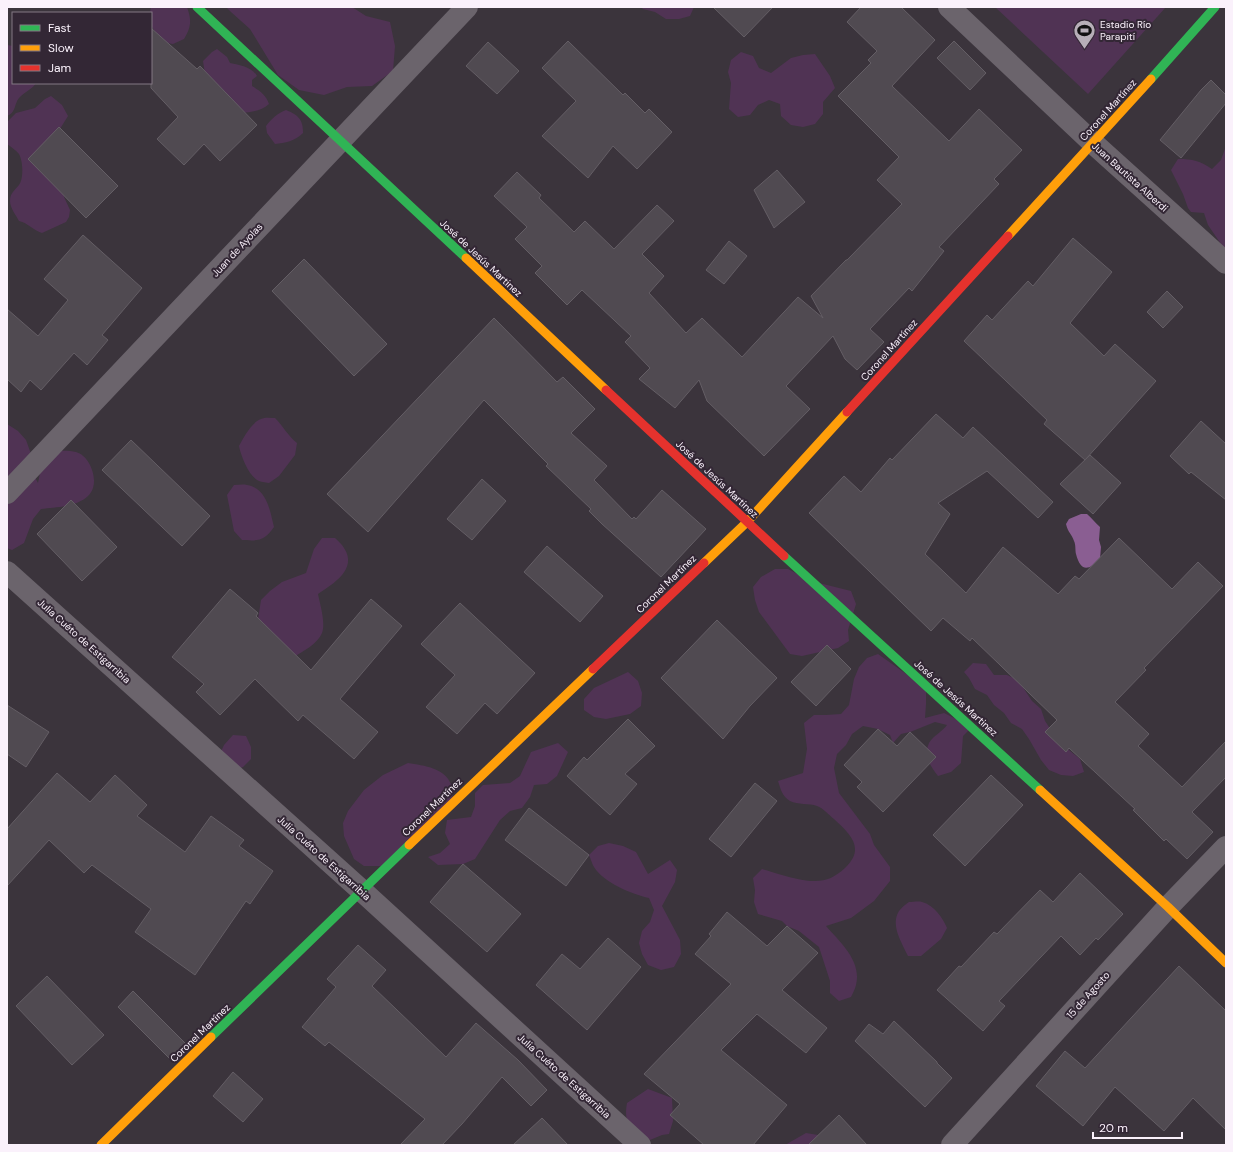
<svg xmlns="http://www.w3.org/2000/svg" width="1233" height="1152" viewBox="0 0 1233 1152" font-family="'DM Sans',sans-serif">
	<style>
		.green { fill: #503354 }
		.water { fill: #8a5e92 }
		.building { fill: #504a51; stroke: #645e65 }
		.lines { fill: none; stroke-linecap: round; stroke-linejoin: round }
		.street { stroke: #6b646c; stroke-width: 22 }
		.fast { stroke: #30b455; stroke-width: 9 }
		.slow { stroke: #ff9f0a; stroke-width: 9 }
		.jam { stroke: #e5322d; stroke-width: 9 }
		.labels { text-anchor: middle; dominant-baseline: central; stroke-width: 4; stroke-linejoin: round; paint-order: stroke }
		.poi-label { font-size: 10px; fill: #faf1fb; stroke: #332735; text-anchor: start }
		.street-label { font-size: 10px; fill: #faf1fb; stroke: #332735 }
	</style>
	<rect width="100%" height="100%" fill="#3b343c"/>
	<g class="green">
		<path d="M151,7H187C192,21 191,27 184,39L173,44L161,42L151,25V13H150Z"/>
		<path d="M226,7H352L366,16L390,22L395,46L393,71L372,86L347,87L324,95L299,90L278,75L250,29L231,12Z"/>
		<path d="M641,7H694L690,16L679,19H666L655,12L643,9Z"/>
		<path d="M995,7H1166L1088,94Z"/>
		<path d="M7,45L13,46V83H36C33,89 24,92 19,98C14,104 16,113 7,116Z"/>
		<path d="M217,49L227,57L230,63C240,65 252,67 257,76L252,80V86C260,91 266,95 269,104C261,111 252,112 241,113L205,74L203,61L212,52Z"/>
		<path d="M741,52L753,56L759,68L771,73L791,58L803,55L815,54L830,76L835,88L823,102V114L815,124L803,127L791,125L781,116L780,104L769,100L758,105L750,115L738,117L729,109L731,83L728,72L731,60Z"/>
		<path d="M51,96L62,105L68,116L58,132L64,197L70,210L69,217L66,222L42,233C33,230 28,223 19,221C16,215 10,208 10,201C10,193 15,190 19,185C24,179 23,161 19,154C16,150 11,147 7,144V122L16,113L35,108L45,99Z"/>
		<path d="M286,110C298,115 303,119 303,133C295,141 285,143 275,144L267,133L266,126C271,119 278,113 286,110Z"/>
		<path d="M1226,146V247H1223L1208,225L1204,213L1191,212L1188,208L1183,194L1171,170L1178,159C1193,159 1200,161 1212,169L1221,160Z"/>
		<path d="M275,418C283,426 288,436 297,443L295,455L279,476L269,483C265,482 260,482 257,480C248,474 241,456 239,446C243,438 252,422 261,419C265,417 271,418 275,418Z"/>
		<path d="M7,424L18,431L26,440L31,454L30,468L38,483L43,459L51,450C59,451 69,450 76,452C91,456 101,484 88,496C76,507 57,507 41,509L33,519L24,543L12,550L7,548Z"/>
		<path d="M234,485C238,485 243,484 247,485C267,488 270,511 274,527C264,541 259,541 242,540L234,531L227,495Z"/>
		<path d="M322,538H335C338,541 342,544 344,548C358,569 333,584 318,594C320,604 326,624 322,633C318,643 303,652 293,657L257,626L261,600L270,591L282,582L306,573L314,549Z"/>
		<path d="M775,569H788L811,581L851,591L856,604L848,630L849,641L838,648L802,656L790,654L759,612L755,600L753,587L761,577Z"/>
		<path d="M878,654L926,688V704L925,718L944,713L972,727L963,736L961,763L951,772L938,776C931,767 923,756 929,743C933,736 943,731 947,725L935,722L910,732L901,734L893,743L890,735L878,729L863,726L852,734L846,745L837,754L834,768L839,793L870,834L874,845L890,867V881L874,901L851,918L826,926C840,942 862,961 856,985C855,989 853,993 851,997L839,1001L830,993V981L819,947L799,931L787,926L782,921L758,914L754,902L755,890L753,878L762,869C775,873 803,882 815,881C827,881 835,877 845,868C866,848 850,834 834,819C829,815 823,808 817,806C809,803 798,805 790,801C782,796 781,790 778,781L803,773L807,749L804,723L814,715H826L841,714L849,705L854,679L859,667L867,658Z"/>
		<path d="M973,663L986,664L994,675H1007L1018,680L1032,701L1041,709L1045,721L1059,742L1080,759L1084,772L1073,776L1061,775L1049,770L1041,760L1029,739L1022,729L1011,723L1004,713L994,705L987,695L975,689L969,678L964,672Z"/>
		<path d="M628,672L638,681L642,693L641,706L630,714L606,719L594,717L584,710V699L594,688Z"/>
		<path d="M233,735L246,736L251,747V759L243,767L231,772L219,756L224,745Z"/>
		<path d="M558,743L568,752L557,776L547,784L534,785L530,797L522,808L510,811L500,820L475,859L463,864L438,865L428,857L440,853L450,844L445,833L447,820L471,817L475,806V793L483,785L510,783L520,776L531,752Z"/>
		<path d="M408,763C424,766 446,767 452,787C453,791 452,796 453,800L390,866H364L354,859L344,836L343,823L348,811L364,790L383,775Z"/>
		<path d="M609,843L623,846L636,852L648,874L670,860L677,870L675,882L662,906L680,940L681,954L674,967L661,970L648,965L642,954L639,943L642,931L650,922L654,910L649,898C632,894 604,883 594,867C592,864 591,859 589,855L598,846Z"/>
		<path d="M909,902C913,902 919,901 922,902C934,905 943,918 947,928L941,939L921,956H908C902,943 890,925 899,911C902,907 906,904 909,902Z"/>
		<path d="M648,1089L672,1098L673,1121L669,1134L662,1135L650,1140C632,1130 623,1125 627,1103Z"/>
		<path d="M806,1133L818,1135L820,1145H785Z"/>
	</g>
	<path class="water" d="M1081,514H1087C1092,518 1095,523 1100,527L1099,540L1101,547L1100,559C1089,570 1081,573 1076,554C1075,550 1076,545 1074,541C1072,534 1068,533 1066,524L1069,519Z"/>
	<g class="building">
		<path d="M713,7H773L744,37Z"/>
		<path d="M861,7H901L935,40L892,86L949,141L979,109L1022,150L994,179L999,184L939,247L944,251L912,291L909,288L870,329L884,342L857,370L845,359L833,336L786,386L810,409L764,456L707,401L699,380L675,408L639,379L650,368L625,342L631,336L582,290L567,305L535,273L542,266L515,239L527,227L494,196L517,172L541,195L539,198L574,232L585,221L614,249L657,205L674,221L642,254L664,276L649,293L686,333L702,318L742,357L798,297L823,318L811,296L846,260H847L902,204L877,180L899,157L838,96L871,63L868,60L877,51L847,22Z"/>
		<path d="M151,28L197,69L200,66L257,125L220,161L204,144L184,165L157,139L178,117L151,88Z"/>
		<path d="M568,41L623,95L625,93L645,113L649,109L672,132L637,169L613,146L588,178L542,136L576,101L542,68Z"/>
		<path d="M954,41L986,73L970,90L937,58Z"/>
		<path d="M488,42L519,71L497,94L466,66Z"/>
		<path d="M1211,80L1226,95V103L1181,158L1160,140L1201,90Z"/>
		<path d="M59,127L118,186L86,218L28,159Z"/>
		<path d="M777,170L805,202L774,228L754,190Z"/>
		<path d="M83,235L142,288L102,335L108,340L87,365L74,353L41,390L30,380L21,392L7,379V309L38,336L68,300L44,279Z"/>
		<path d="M1073,238L1112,272L1070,323L1104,356L1115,344L1156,381L1085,460L1044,424L1047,420L964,341L987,315L992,320L1028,281L1033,286Z"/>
		<path d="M729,241L747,256L724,284L706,270Z"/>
		<path d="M304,259L387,344L354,376L272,291Z"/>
		<path d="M1167,291L1183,307L1163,328L1147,312Z"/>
		<path d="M494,318L557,382L563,377L595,409L571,433L607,466L594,480L632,519L634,517L636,519L662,490L706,529L661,577L602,524L589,511L591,509L546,466L548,464L484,400L368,532L327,494Z"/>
		<path d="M936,414L963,438L973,427L1053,502L1038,518L987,471L938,503L950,514L925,554L966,593L1003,547L1058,594L1075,576L1079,579L1119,538L1172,589L1198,562L1223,586L1144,668L1146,670L1115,702L1149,734L1138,746L1182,787L1226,741V777L1192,812L1213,832L1187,859L1166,839L1164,841L1133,810L1135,809L1069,748L1066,752L1045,732L1057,720L972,638L970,641L943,618L931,631L809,513L844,476L861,492L890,458L892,460Z"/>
		<path d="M1201,421L1226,444V500L1191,472L1189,474L1170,456Z"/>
		<path d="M131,440L210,516L182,546L102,470Z"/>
		<path d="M1090,455L1121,483L1093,514L1060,484Z"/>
		<path d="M482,479L506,501L472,540L447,519Z"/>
		<path d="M71,500L117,547L82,581L37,534Z"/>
		<path d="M547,546L603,596L580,622L524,572Z"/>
		<path d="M230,589L258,613L256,616L311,670L371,599L402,626L340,699L378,732L354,759L303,715L298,721L255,679L220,715L196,692L204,684L172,657Z"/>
		<path d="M460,603L535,673L497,714L485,703L457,734L426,707L455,675L421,644Z"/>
		<path d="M717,620L777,678L750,706L723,739L661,678Z"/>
		<path d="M827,645L851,669L816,706L791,682Z"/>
		<path d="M7,705L49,732L26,767L7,754Z"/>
		<path d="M628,719L655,746L625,774L637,784L610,815L567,776L584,757L587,760Z"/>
		<path d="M878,729L897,746L910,732L936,757L883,812L857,787L862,782L844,765Z"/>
		<path d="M57,773L90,802L115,775L147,805L137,816L185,852L211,816L244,840L239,846L273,871L250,904L246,901L195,975L135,932L151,909L92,865L84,873L49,840L7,886V829Z"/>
		<path d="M991,775L1023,805L965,866L933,835Z"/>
		<path d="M755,783L777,801L731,857L709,839Z"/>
		<path d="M529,808L589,855L566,886L505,840Z"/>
		<path d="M463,864L521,914L487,952L430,902Z"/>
		<path d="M1080,873L1123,914L1098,940L1096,938L1080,955L1061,936L999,1001L1005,1006L983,1031L937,990L959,966L961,967L994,932L997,934L1040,890L1053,902Z"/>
		<path d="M727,912L767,946L787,926L818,953L782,990L827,1028L806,1053L757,1014L721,1050L787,1105L753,1145H704L670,1115L680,1104L644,1074L731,984L695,954L711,936L709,934Z"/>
		<path d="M608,938L641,967L587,1030L536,985L562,954L580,969Z"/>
		<path d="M358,945L386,970L372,986L446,1057L476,1023L518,1060L547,1090L531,1106L502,1077L462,1124L442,1145H400L425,1119L329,1042L325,1046L302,1027L336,987L327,979Z"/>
		<path d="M1179,966L1226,1011V1130L1193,1098L1164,1131L1115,1087L1083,1126L1036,1086L1065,1051L1085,1068Z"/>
		<path d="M47,976L104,1035L72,1065L16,1006Z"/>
		<path d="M133,991L186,1044L170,1059L118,1007Z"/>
		<path d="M894,1021L937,1062V1063L952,1078L925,1107L855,1041L869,1024L883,1034Z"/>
		<path d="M233,1072L263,1099L243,1122L213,1096Z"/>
		<path d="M839,1115L867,1145H808Z"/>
		<path d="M542,1118L568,1145H513Z"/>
	</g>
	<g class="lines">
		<g class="street">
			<path d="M949,7L1093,143L1226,263"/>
			<path d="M7,493L467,7"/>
			<path d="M7,572L361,890L640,1145"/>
			<path d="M952,1145L1168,907L1226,847"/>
		</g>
		<g class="fast">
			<path d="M197,7L466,258"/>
			<path d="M1151,79L1215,7"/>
			<path d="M784,556L1040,790"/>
			<path d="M211,1037L409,845"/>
		</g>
		<g class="slow">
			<path d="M1008,236L1151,79"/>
			<path d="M466,258L606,390"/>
			<path d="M704,563L747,522L847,412"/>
			<path d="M1040,790L1168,907L1226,963"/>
			<path d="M409,845L593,669"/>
			<path d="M101,1145L211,1037"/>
		</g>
		<g class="jam">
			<path d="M606,390L784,556"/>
			<path d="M847,412L1008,236"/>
			<path d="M593,669L704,563"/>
		</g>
	</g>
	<defs>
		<symbol id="stadium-pin" viewBox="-11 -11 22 30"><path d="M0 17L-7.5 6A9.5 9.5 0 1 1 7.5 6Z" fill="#b7afb8" stroke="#332735"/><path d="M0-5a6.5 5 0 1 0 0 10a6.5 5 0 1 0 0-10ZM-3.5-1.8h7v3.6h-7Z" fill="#111"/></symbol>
	</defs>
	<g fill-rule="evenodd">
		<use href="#stadium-pin" x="1072" y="18" width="25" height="34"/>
	</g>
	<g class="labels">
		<g class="poi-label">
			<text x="1100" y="24">Estadio Río<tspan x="1100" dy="12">Parapití</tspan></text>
		</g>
		<g class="street-label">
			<text transform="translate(1108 110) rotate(-48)">Coronel Martínez</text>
			<text transform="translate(1130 177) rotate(42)">Juan Bautista Alberdi</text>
			<text transform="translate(237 250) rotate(-47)">Juan de Ayolas</text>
			<text transform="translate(481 258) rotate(43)">José de Jesús Martinez</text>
			<text transform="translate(889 350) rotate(-48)">Coronel Martínez</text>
			<text transform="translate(717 479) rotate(43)">José de Jesús Martinez</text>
			<text transform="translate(666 584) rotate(-44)">Coronel Martínez</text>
			<text transform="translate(84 641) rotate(42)">Julia Cuéto de Estigarribia</text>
			<text transform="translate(956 698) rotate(42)">José de Jesús Martinez</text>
			<text transform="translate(432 807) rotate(-44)">Coronel Martínez</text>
			<text transform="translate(324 858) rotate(42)">Julia Cuéto de Estigarribia</text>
			<text transform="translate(1088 995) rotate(-48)">15 de Agosto</text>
			<text transform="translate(200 1033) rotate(-44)">Coronel Martínez</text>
			<text transform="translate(564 1076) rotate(42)">Julia Cuéto de Estigarribia</text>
		</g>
	</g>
	<rect width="1233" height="1152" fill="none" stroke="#faf1fb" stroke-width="16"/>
	<rect x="12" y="12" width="140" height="72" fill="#332735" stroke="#837884"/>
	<rect x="20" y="25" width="20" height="6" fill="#30b455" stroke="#837884"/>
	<text x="48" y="32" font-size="12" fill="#faf1fb">Fast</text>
	<rect x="20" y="45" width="20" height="6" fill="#ff9f0a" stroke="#837884"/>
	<text x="48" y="52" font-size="12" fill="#faf1fb">Slow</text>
	<rect x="20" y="65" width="20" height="6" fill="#e5322d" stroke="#837884"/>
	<text x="48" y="72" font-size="12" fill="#faf1fb">Jam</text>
	<path d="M1093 1132v6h89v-6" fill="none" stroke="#faf1fb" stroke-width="2"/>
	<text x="1099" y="1132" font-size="12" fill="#faf1fb" stroke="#332735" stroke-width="3" paint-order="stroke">20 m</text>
</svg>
